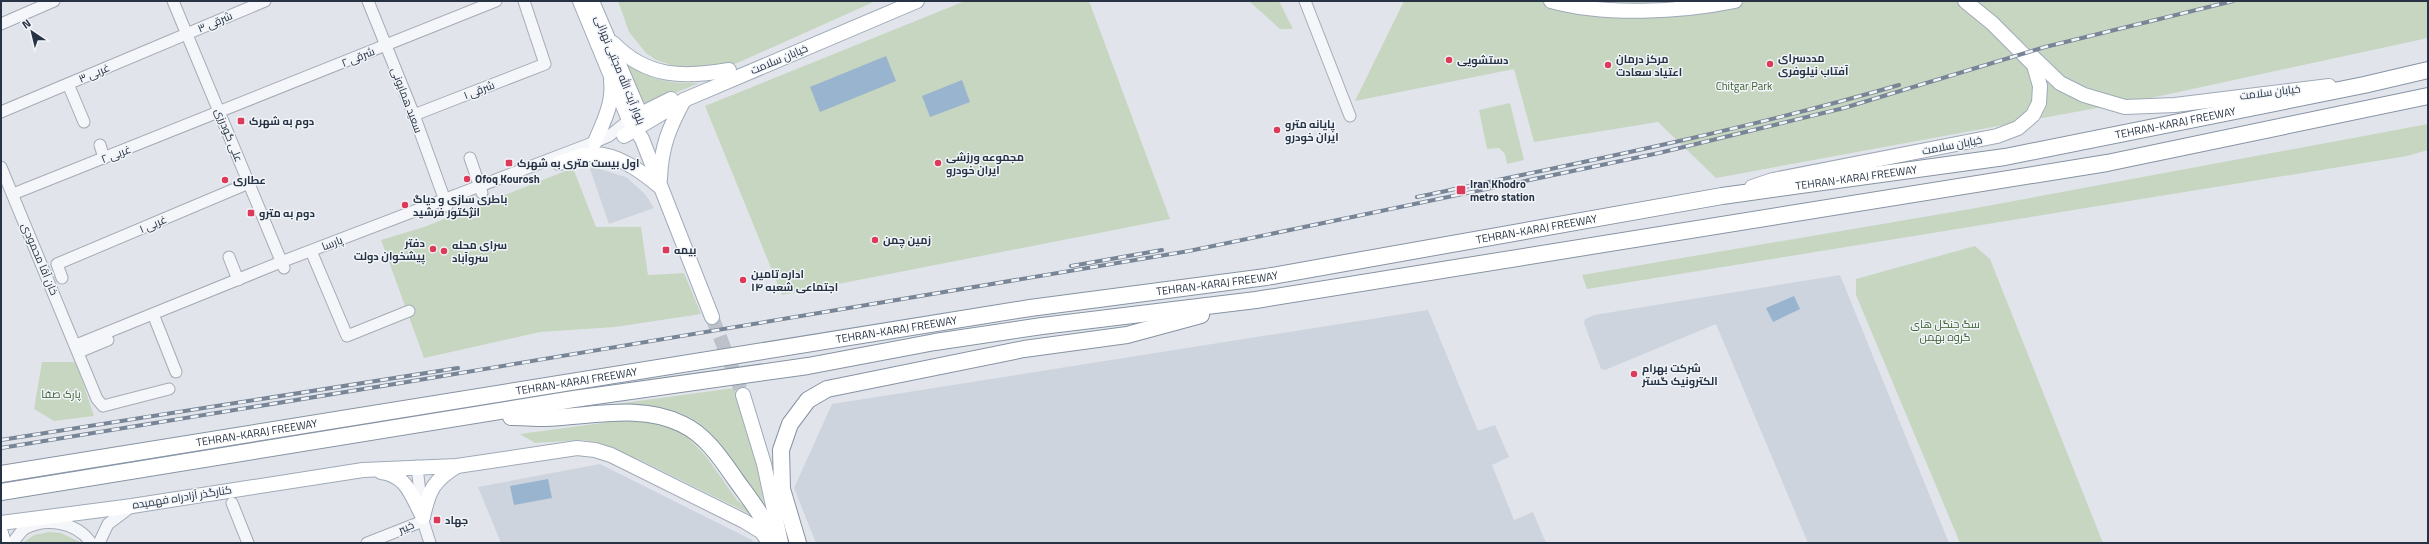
<svg xmlns="http://www.w3.org/2000/svg" width="2429" height="544" viewBox="0 0 2429 544" font-family="'Titillium Web',Cairo,sans-serif">
	<style>
		.built { fill: #ced4dd }
		.green { fill: #c7d6c1 }
		.water { fill: #98b4ce }
		.lines { fill: none; stroke-linecap: round; stroke-linejoin: round }
		.major-tunnel { stroke: #bcc1ca; stroke-width: 14; stroke-dasharray: 14 7; stroke-linecap: butt }
		.minor-casing { stroke: #a5acb6; stroke-width: 13 }
		.major-casing { stroke: #9faab8; stroke-width: 16 }
		.highway-casing { stroke: #8693a3; stroke-width: 18 }
		.minor { stroke: #f4f6f9; stroke-width: 11 }
		.major { stroke: #fff; stroke-width: 14 }
		.highway { stroke: #fff; stroke-width: 16 }
		.rail-casing { stroke: #788596; stroke-width: 4 }
		.rail { stroke: #f1f4f8; stroke-width: 2.5; stroke-dasharray: 8; stroke-linecap: butt }
		.poi-dot { fill: #dc3a58; stroke: #f1f4f8; stroke-width: 1.5 }
		.labels { text-anchor: middle; dominant-baseline: central; stroke-width: 3; stroke-linejoin: round; paint-order: stroke }
		.street-label { font-size: 11px; fill: #273344; stroke: #f1f4f8 }
		.poi-label { font-size: 11px; font-weight: bold; fill: #273344; stroke: #f1f4f8; text-anchor: start }
		.park-label { font-size: 11px; fill: #3e6133; stroke: #f1f4f8 }
	</style>
	<rect width="100%" height="100%" fill="#e1e5eb"/>
	<g class="built">
		<path d="M593,167L626,177L645,194L654,208L609,224L590,169Z"/>
		<path d="M1840,275L1949,543H1808L1716,324L1605,370L1601,369L1584,323L1585,319L1594,315Z"/>
		<path d="M1428,310L1478,431L1495,425L1509,457L1492,465L1514,520L1533,512L1546,543H816L794,488L832,404Z"/>
		<path d="M600,464L752,540L753,543H501L478,487Z"/>
	</g>
	<g class="green">
		<path d="M618,1H876L726,68L684,69L656,60L646,53L629,32Z"/>
		<path d="M965,1H1089L1170,219L782,295L705,106Z"/>
		<path d="M1249,1H1279L1293,29H1280Z"/>
		<path d="M1404,1H2428V38L2151,98L1716,178L1658,122L1534,142L1514,69L1355,101Z"/>
		<path d="M619,54C643,79 665,84 699,83L643,106Z"/>
		<path d="M1510,103L1524,160L1507,164L1505,154L1499,148L1487,149L1479,110Z"/>
		<path d="M2428,124V150L2407,156L1587,289L1582,275L1976,208Z"/>
		<path d="M573,168L596,227H641L648,275L684,273L701,314L615,327L540,332L424,358L381,240L424,227Z"/>
		<path d="M1975,246L1990,259L2103,543H1960L1856,295V279Z"/>
		<path d="M42,362H76L94,416L54,421L34,409Z"/>
		<path d="M734,388L756,454L765,513C742,477 719,422 673,411C653,406 630,406 609,405Z"/>
		<path d="M639,418L672,425L686,436L705,455L737,500L758,518L640,460L595,442L582,440L535,443L520,434Z"/>
		<path d="M49,532L61,533L82,543H23L34,535Z"/>
	</g>
	<g class="water">
		<path d="M886,56L896,81L820,112L810,87Z"/>
		<path d="M962,80L970,102L930,117L922,96Z"/>
		<path d="M1794,296L1800,309L1773,322L1766,308Z"/>
		<path d="M548,479L552,498L514,505L510,486Z"/>
	</g>
	<g class="lines">
		<path class="major-tunnel" d="M712,317L743,395"/>
		<defs>
			<g id="minor">
				<path d="M173,1L284,268"/>
				<path d="M368,1L414,115L447,206"/>
				<path d="M1305,1L1350,116"/>
				<path d="M1,24L54,1"/>
				<path d="M68,84L84,122"/>
				<path d="M1,112L265,1"/>
				<path d="M414,115L545,64L524,1"/>
				<path d="M100,145L104,158"/>
				<path d="M470,158L482,193"/>
				<path d="M1,167L97,399L103,406L169,389"/>
				<path d="M13,194L496,1"/>
				<path d="M311,251L347,336L409,311"/>
				<path d="M229,257L238,280"/>
				<path d="M62,278L57,264L249,183"/>
				<path d="M153,314L176,372"/>
				<path d="M76,345L281,262L595,142L609,136L629,120"/>
				<path d="M79,352L108,340"/>
				<path d="M417,466L423,521L430,543"/>
				<path d="M232,503L248,543"/>
				<path d="M12,543C16,539 20,532 24,529C46,517 77,522 91,543"/>
				<path d="M99,543L108,524L132,506"/>
				<path d="M367,543L423,521"/>
			</g>
			<g id="major">
				<path d="M580,1L629,120L642,139L712,317"/>
				<path d="M592,1L644,123"/>
				<path d="M1551,1C1605,16 1681,12 1735,1"/>
				<path d="M613,43C647,78 684,78 729,70"/>
				<path d="M2033,57L2060,83L2084,95L2125,107L2175,105L2329,86"/>
				<path d="M629,120L671,99"/>
				<path d="M624,136L684,100L917,1"/>
				<path d="M595,142C603,123 614,102 611,81"/>
				<path d="M559,163C569,160 582,154 592,154C617,153 642,172 659,186"/>
				<path d="M660,179C661,147 669,128 684,100"/>
				<path d="M1752,187L1773,180L1997,136L2018,128L2033,115L2039,103L2040,86L2034,65L1992,23L1965,1"/>
				<path d="M743,395L764,464L781,543"/>
				<path d="M381,472C407,475 412,497 423,517"/>
				<path d="M423,517C429,490 433,481 457,466"/>
				<path d="M1,523L132,506L363,470L457,466L577,448L595,450L611,455L744,521L762,532L769,543"/>
				<path d="M1,533L4,543"/>
			</g>
			<g id="highway">
				<path d="M511,417C522,417 533,418 544,418C589,417 641,403 682,424C706,435 722,460 736,480C750,500 767,519 772,543"/>
				<path id="s1" d="M1,474L1030,308L1266,277L1722,196L2005,157L2364,85L2428,70"/>
				<path d="M1,492L574,399L808,366L935,342L1042,326L1256,300L2107,163L2428,96"/>
				<path d="M798,543L782,489L781,450L790,424L808,400L827,389L1024,349L1127,335L1201,315"/>
			</g>
		</defs>
		<use href="#minor" class="minor-casing"/>
		<use href="#major" class="major-casing"/>
		<use href="#highway" class="highway-casing"/>
		<use href="#minor" class="minor"/>
		<use href="#major" class="major"/>
		<use href="#highway" class="highway"/>
		<defs>
			<g id="rail">
				<path d="M1417,197C1578,163 1741,131 1899,85"/>
				<path d="M1071,266L1162,250"/>
				<path d="M1,440L458,368"/>
				<path d="M1,448L407,382L1189,251L1659,153L1844,108L2045,47L2233,1"/>
			</g>
		</defs>
		<use href="#rail" class="rail-casing"/>
		<use href="#rail" class="rail"/>
	</g>
	<g class="poi-dot">
		<circle cx="1449" cy="60" r="4"/>
		<circle cx="1770" cy="64" r="4"/>
		<circle cx="1608" cy="65" r="4"/>
		<rect x="237" y="117" width="8" height="8" rx="2"/>
		<circle cx="1277" cy="130" r="4"/>
		<rect x="505" y="159" width="8" height="8" rx="2"/>
		<circle cx="938" cy="163" r="4"/>
		<circle cx="467" cy="179" r="4"/>
		<circle cx="225" cy="180" r="4"/>
		<rect x="1456" y="185" width="10" height="10" rx="2"/>
		<circle cx="405" cy="205" r="4"/>
		<rect x="247" y="209" width="8" height="8" rx="2"/>
		<circle cx="875" cy="240" r="4"/>
		<circle cx="433" cy="249" r="4"/>
		<rect x="662" y="246" width="8" height="8" rx="2"/>
		<circle cx="444" cy="251" r="4"/>
		<circle cx="743" cy="280" r="4"/>
		<circle cx="1634" cy="374" r="4"/>
		<rect x="433" y="516" width="8" height="8" rx="2"/>
	</g>
	<g class="labels">
		<g class="street-label">
			<text transform="translate(215 22) rotate(-23)">۳ شرقی</text>
			<text transform="translate(358 57) rotate(-22)">۲ شرقی</text>
			<text transform="translate(779 59) rotate(-23)">خیابان سلامت</text>
			<text transform="translate(620 70) rotate(68)">بلوار آیت الله مجتبی تهرانی</text>
			<text transform="translate(94 73) rotate(-23)">۳ غربی</text>
			<text transform="translate(479 90) rotate(-21)">۱ شرقی</text>
			<text transform="translate(2270 92) rotate(-7)">خیابان سلامت</text>
			<text transform="translate(407 100) rotate(69)">سعید همایونی</text>
			<text stroke="none"><textPath href="#s1" startOffset="2203">TEHRAN-KARAJ FREEWAY</textPath></text>
			<text transform="translate(229 135) rotate(68)">علی گودرزی</text>
			<text transform="translate(1952 145) rotate(-11)">خیابان سلامت</text>
			<text transform="translate(116 154) rotate(-21)">۲ غربی</text>
			<text stroke="none"><textPath href="#s1" startOffset="1879">TEHRAN-KARAJ FREEWAY</textPath></text>
			<text transform="translate(153 224) rotate(-23)">۱ غربی</text>
			<text stroke="none"><textPath href="#s1" startOffset="1555">TEHRAN-KARAJ FREEWAY</textPath></text>
			<text transform="translate(332 243) rotate(-21)">پارسا</text>
			<text transform="translate(40 259) rotate(67)">خان آقا محمودی</text>
			<text stroke="none"><textPath href="#s1" startOffset="1231">TEHRAN-KARAJ FREEWAY</textPath></text>
			<text stroke="none"><textPath href="#s1" startOffset="907">TEHRAN-KARAJ FREEWAY</textPath></text>
			<text stroke="none"><textPath href="#s1" startOffset="583">TEHRAN-KARAJ FREEWAY</textPath></text>
			<text stroke="none"><textPath href="#s1" startOffset="259">TEHRAN-KARAJ FREEWAY</textPath></text>
			<text transform="translate(182 497) rotate(-9)">کنارگذر آزادراه فهمیده</text>
			<text transform="translate(406 527) rotate(-22)">خیبر</text>
		</g>
		<g class="poi-label">
			<text x="1778" y="58">مددسرای<tspan x="1778" dy="13">آفتاب نیلوفری</tspan></text>
			<text x="1616" y="59">مرکز درمان<tspan x="1616" dy="13">اعتیاد سعادت</tspan></text>
			<text x="1457" y="60">دستشویی</text>
			<text x="249" y="121">دوم به شهرک</text>
			<text x="1285" y="124">پایانه مترو<tspan x="1285" dy="13">ایران خودرو</tspan></text>
			<text x="946" y="157">مجموعه ورزشی<tspan x="946" dy="13">ایران خودرو</tspan></text>
			<text x="517" y="163">اول بیست متری به شهرک</text>
			<text x="475" y="179">Ofoq Kourosh</text>
			<text x="233" y="180">عطاری</text>
			<text x="1470" y="184">Iran Khodro<tspan x="1470" dy="13">metro station</tspan></text>
			<text x="413" y="199">باطری سازی و دیاگ<tspan x="413" dy="13">انژکتور فرشید</tspan></text>
			<text x="259" y="213">دوم به مترو</text>
			<text x="883" y="240">زمین چمن</text>
			<text x="425" y="243" text-anchor="end">دفتر<tspan x="425" dy="13">پیشخوان دولت</tspan></text>
			<text x="452" y="245">سرای محله<tspan x="452" dy="13">سروآباد</tspan></text>
			<text x="674" y="250">بیمه</text>
			<text x="751" y="274">اداره تامین<tspan x="751" dy="13">اجتماعی شعبه ۱۴</tspan></text>
			<text x="1642" y="368">شرکت بهرام<tspan x="1642" dy="13">الکترونیک گستر</tspan></text>
			<text x="445" y="520">جهاد</text>
		</g>
		<g class="park-label">
			<text x="1744" y="86">Chitgar Park</text>
			<text x="1945" y="324">سگ جنگل های<tspan x="1945" dy="13">گروه بهمن</tspan></text>
			<text x="61" y="394">پارک صفا</text>
		</g>
	</g>
	<rect width="2429" height="544" fill="none" stroke="#273344" stroke-width="4"/>
	<g transform="translate(32 32) rotate(325)" stroke="#f1f4f8" stroke-width="3" paint-order="stroke">
	<path d="M0-3L7 15L0 10L-7 15Z" fill="#273344"/>
	<text y="-6" font-size="11" font-weight="bold" text-anchor="middle" fill="#273344">N</text>
	</g>
</svg>
